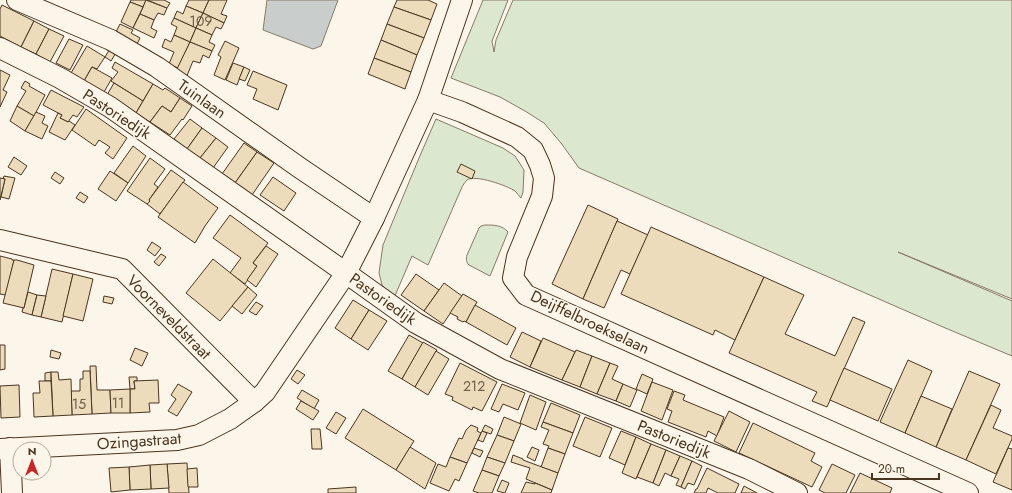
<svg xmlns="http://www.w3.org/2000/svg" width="1012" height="493" viewBox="0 0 1012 493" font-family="Jost,sans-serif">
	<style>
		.green { fill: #dce7d0; stroke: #887966 }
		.water { fill: #c9cecd; stroke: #887966 }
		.building { fill: #ecdcbc; stroke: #4a3520 }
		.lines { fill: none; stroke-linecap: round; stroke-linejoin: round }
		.street-casing { stroke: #4a3520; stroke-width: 22 }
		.street { stroke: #fbf6e9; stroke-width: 20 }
		.labels { text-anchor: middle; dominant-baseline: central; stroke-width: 3; stroke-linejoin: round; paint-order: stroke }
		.number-label { font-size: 14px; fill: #725f47 }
		.street-label { font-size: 16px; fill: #4a3520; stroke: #fbf6e9 }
	</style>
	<rect width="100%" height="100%" fill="#fbf6e9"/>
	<g class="green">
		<path d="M483,0H508L492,41L494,52L496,40L513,0H1012V299L898,252L1012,301V356L943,327L579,168L561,143L544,123L525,111L500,97L451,78Z"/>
		<path d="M436,119L503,148L515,156L524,170L523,192L521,198C519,196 517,193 515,191C508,186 475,174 467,180C465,182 463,185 462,187L428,265L412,256L394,298L382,285L379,273L383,245L419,158Z"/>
		<path d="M485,225C494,225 502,225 508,232L490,276L469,265C466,262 466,259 467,255L479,228L481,226Z"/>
	</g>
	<path class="water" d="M267,0H338L321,46L313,49L263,30Z"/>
	<g class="building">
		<path d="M131,0H146L143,7L130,2Z"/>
		<path d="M146,0L167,8L164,15L158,13L154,20L140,14Z"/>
		<path d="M147,0H164L170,3L167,8Z"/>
		<path d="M189,0H209L203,13L186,6Z"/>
		<path d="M209,0H227L221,14L227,16L224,23L203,13Z"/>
		<path d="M397,0H428L437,4L431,20L394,7Z"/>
		<path d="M130,2L143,7L133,28L121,22Z"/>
		<path d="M2,5L34,21L21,47L0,36V9Z"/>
		<path d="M186,6L203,13L196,28L174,18L177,11L183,14Z"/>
		<path d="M394,7L431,20L424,38L387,24Z"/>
		<path d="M203,13L224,23L221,29L216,27L212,35L196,28Z"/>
		<path d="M140,14L154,20L151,28L157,31L154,38L133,28Z"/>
		<path d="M174,18L196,28L190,42L174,35L177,27L171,24Z"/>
		<path d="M34,21L49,29L36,54L21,47Z"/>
		<path d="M120,24L133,30L131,33L140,38L136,46L116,32Z"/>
		<path d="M387,24L424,38L417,55L381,40Z"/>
		<path d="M196,28L212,35L209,42L215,45L212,51L190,42Z"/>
		<path d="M49,29L64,36L50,62L36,54Z"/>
		<path d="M174,35L190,42L178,68L169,64L174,52L162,47L165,39L171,42Z"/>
		<path d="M69,39L83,45L70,70L56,63Z"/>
		<path d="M381,40L417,55L411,72L374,58Z"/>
		<path d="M225,41L239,48L225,80L214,75L221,57L218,55Z"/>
		<path d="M190,42L212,51L209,58L203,55L200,63L193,61L186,78L175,73Z"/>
		<path d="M87,46L105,57L97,69L92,67L84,81L71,73Z"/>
		<path d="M111,47L117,51L111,61L105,57Z"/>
		<path d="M374,58L411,72L405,89L368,74Z"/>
		<path d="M115,62L153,84L143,101L111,81L118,72L112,68Z"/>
		<path d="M233,63L244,67L237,85L226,80Z"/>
		<path d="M92,67L112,78L104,92L84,81Z"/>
		<path d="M244,67L250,70L245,81L239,79Z"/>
		<path d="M0,70L10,75L3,90L7,92L0,107Z"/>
		<path d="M253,71L287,85L278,110L253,99L257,89L247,85Z"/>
		<path d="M25,81L30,84L29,86L45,95L34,116L17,106L26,91L21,88Z"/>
		<path d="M114,83L143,101L136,113L107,95Z"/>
		<path d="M153,84L163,90L165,88L180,98L171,112L162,106L150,122L136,113Z"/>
		<path d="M51,90L84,107L77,117L73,115L68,122L60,118L62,115L43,105Z"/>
		<path d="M180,98L192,106L183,120L182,119L170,135L150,122L162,106L171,112Z"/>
		<path d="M17,106L34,116L25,131L10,121Z"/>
		<path d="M86,109L127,138L113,159L105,153L110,147L99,140L95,146L72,130Z"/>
		<path d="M36,112L45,116L42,123L48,126L42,139L25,131Z"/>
		<path d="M58,113L62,115L60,118L68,122L69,121L75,125L65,140L49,132Z"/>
		<path d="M190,119L202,128L187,149L174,139Z"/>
		<path d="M202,128L216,138L200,158L187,149Z"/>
		<path d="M216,138L228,147L213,168L200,158Z"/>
		<path d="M244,143L257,152L235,183L222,174Z"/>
		<path d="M133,146L146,156L128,183L114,173Z"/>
		<path d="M257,152L274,163L252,195L235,183Z"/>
		<path d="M14,157L27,166L21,175L8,167Z"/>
		<path d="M150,158L165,169L154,184L158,187L149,200L150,201L147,204L127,191Z"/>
		<path d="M461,164L475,171L472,179L457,172Z"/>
		<path d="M171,170L185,180L160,214L147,204L150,201L149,200Z"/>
		<path d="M110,171L128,183L116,201L98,189Z"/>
		<path d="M55,172L64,178L60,184L51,178Z"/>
		<path d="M4,176L15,178L9,199L1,197L5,179H3Z"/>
		<path d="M273,177L296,193L284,211L260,195Z"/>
		<path d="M0,178L5,179L0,200Z"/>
		<path d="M183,182L218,208L205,226L195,243L158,217Z"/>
		<path d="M80,192L88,197L84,203L76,198Z"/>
		<path d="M588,205L618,219L583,299L552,284Z"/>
		<path d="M230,215L268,243L253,263L257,266L245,284L230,273L241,258L213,238Z"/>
		<path d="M617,221L648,235L630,274L621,270L604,308L583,299Z"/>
		<path d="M651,227L764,277L735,340L715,330L713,335L621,294Z"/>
		<path d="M152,242L161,248L155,256L147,250Z"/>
		<path d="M266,246L278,254L256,287L247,280L257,266L253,263Z"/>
		<path d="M161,254L166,257L159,266L154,262Z"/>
		<path d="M0,256L12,259V260H14L6,295L0,294Z"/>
		<path d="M213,259L248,287L220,321L186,293Z"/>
		<path d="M14,260H17L34,265L24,308L3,303Z"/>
		<path d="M52,269L73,274L62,322L41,317Z"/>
		<path d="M73,274L93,279L83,321L63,316Z"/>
		<path d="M416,274L439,290L424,311L401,295Z"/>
		<path d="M764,277L804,295L785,334L835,356L853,317L865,322L827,407L812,401L817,392L729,353Z"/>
		<path d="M444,283L462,296L443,324L424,311Z"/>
		<path d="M248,287L257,295L242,314L232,306Z"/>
		<path d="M28,292L37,295L32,315L22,312L23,308H24Z"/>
		<path d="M463,294L477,302L466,322L464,321L463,322L457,319L458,317L450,313Z"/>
		<path d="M37,295L46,296L41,317L32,315Z"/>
		<path d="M104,296L114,298L112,304L103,302Z"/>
		<path d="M353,300L369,310L351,339L335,328Z"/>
		<path d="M256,302L263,306L256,315L249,311Z"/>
		<path d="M475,305L516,328L507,345L466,322Z"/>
		<path d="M369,310L387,321L368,350L351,339Z"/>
		<path d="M522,332L541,341L530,367L510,357Z"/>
		<path d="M409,335L423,343L402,379L388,371Z"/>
		<path d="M543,338L575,352L562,380L530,367Z"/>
		<path d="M423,342L437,350L415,387L402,379Z"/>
		<path d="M0,345H5V369L0,370Z"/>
		<path d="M135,348L148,353L142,366L130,360Z"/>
		<path d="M51,350L61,353L59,359L50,357Z"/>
		<path d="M576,350L592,356L580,387L562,380Z"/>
		<path d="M436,351L449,359L428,395L415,387Z"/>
		<path d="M592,356L610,363L597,394L580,387Z"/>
		<path d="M908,360L932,371L905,433L880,422Z"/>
		<path d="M460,363L497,382L482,411L473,407L472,410L452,400L453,397L445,394Z"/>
		<path d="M610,363L618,366L612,379L623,384L616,401L597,394Z"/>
		<path d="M90,366H96L97,390H110L111,413L92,414Z"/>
		<path d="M844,368L892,389L878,421L830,400Z"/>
		<path d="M297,370L305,375L298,384L291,379Z"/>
		<path d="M83,371H90L92,414L72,415L71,391H80V379H83Z"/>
		<path d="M969,371L1000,384L966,460L936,447Z"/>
		<path d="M51,372V381H45V373Z"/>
		<path d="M51,372H58L59,380L71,379L72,415L53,416Z"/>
		<path d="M642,374L653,379L647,394L636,389Z"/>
		<path d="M129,377H137V381H134L135,389H130Z"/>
		<path d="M158,380L159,403H149L150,412L130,413V389H135L134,381Z"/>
		<path d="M39,381H51L53,416L34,417L33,393H40Z"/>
		<path d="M652,382L673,390L662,420L641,411Z"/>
		<path d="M178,384L192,392L177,416L168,411L176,399L171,395Z"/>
		<path d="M502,384L525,393L518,410L503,404L499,412L491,409Z"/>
		<path d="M623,384L637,390L630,407L616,401Z"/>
		<path d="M19,385L20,417L1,418L0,386Z"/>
		<path d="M130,389V413H111L110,390Z"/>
		<path d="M302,390L319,400L314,409L297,398Z"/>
		<path d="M674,391L685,395L683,400L724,417L717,436L708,431L706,437L668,422L672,411L667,409Z"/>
		<path d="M530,395L546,402L536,430L520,423Z"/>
		<path d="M921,396L952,409L936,447L905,433Z"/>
		<path d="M301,401L319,411L313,420L296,409Z"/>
		<path d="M551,403L580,415L573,433L543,422Z"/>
		<path d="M991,405L1001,410L993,428L1012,436V439L996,474L966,460Z"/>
		<path d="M363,409L414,441L396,470L345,438Z"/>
		<path d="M729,411L750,422L736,452L714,441Z"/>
		<path d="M336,412L346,418L336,434L326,428Z"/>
		<path d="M504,417L521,424L514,441L497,435Z"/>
		<path d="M585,417L612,428L600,457L573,446Z"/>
		<path d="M543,422L573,433L565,454L548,448L549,446L543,444L549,430L541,427Z"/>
		<path d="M753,423L815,453L811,461L822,467L812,487L739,453Z"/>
		<path d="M471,425L478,428L477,431L481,433L467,463L450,457L459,438L462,439L466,430Z"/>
		<path d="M485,425L493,429L491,434L482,431Z"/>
		<path d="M311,429H320L322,449H312Z"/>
		<path d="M482,431L487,433L483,442L478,440Z"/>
		<path d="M621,431L636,437L625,465L609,458Z"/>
		<path d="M497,435L514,441L505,463L487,457Z"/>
		<path d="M636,437L651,444L636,479L622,473Z"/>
		<path d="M651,444L666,450L653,483L637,477Z"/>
		<path d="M410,447L436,463L425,489L396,470Z"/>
		<path d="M532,447L539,450L535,461L527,457Z"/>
		<path d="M474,448L483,451L480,457L472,453Z"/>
		<path d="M548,448L565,454L558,473L541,467Z"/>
		<path d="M1008,448L1012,449V490L993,482Z"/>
		<path d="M666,450L680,456L671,476L665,473L659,486L653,483Z"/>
		<path d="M513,455L523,459V460L558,473L552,490L526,479L530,468L511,462Z"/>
		<path d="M680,456L692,461L681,487L676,485L679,479L671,476Z"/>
		<path d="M450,457L467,463L459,481L455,479L449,491L430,483L438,464L446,467Z"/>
		<path d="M487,457L505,463L499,476L482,470Z"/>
		<path d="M692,461L702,466L694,485L688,483L685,489L681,487Z"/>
		<path d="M187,463L189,493H169L167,464Z"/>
		<path d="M167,464L169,488L151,489L150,465Z"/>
		<path d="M832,464L855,475L846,493H825L819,490Z"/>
		<path d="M150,465L151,489L130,490L129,467Z"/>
		<path d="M129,467L130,490L111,492L109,468Z"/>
		<path d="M197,468L198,487H188L187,469Z"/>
		<path d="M707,468L739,484L735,493H718L708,488L706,493H694L696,489H697Z"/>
		<path d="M482,470L499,476L492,493H479L473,491Z"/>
		<path d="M860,473L892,488L890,493H850Z"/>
		<path d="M502,480L509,483L505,493L497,491Z"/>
		<path d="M526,482L535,484V483L552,490L551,493H521Z"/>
		<path d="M744,486L757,493H741Z"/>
		<path d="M356,487V493H328V489Z"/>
	</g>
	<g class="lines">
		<defs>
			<g id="street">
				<path d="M17,0L111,40L157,67L300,168L374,218"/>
				<path d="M0,48L60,78L110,107L346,273L416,323L500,369L749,469L797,493"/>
				<path d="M428,100L462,0"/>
				<path d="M0,240L122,269L254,402"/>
				<path d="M10,448L12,493"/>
				<path d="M0,449L177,440L199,435L230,419L254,402L265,392L346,273L374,218L428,100L462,112L517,137L533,150L540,165L544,178L542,196L517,257L513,278L526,295L968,493"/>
			</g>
		</defs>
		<use href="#street" class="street-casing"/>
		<use href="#street" class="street"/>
	</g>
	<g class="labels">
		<g class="number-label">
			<text x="201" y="21">109</text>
			<text x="474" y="386">212</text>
			<text x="118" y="403">11</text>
			<text x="79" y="404">15</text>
		</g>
		<g class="street-label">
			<text transform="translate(202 99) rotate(35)">Tuinlaan</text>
			<text transform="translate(117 114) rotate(33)">Pastoriedijk</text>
			<text transform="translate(383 299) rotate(35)">Pastoriedijk</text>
			<text transform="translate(169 317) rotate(45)">Voorneveldstraat</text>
			<text transform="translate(590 322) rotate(25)">Deijffelbroekselaan</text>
			<text transform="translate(674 439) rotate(22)">Pastoriedijk</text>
			<text transform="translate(139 441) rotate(-4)">Ozingastraat</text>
		</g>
	</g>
	<g transform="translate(32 461)"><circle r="19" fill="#fbf6e9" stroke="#b4a999"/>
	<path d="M0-3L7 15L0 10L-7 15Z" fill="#c62828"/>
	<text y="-6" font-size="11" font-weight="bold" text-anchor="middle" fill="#4a3520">N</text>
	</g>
	<path d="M872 473v6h67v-6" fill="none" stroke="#4a3520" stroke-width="2"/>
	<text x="878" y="473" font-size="12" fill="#4a3520" stroke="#fbf6e9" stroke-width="3" paint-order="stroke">20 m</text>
</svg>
